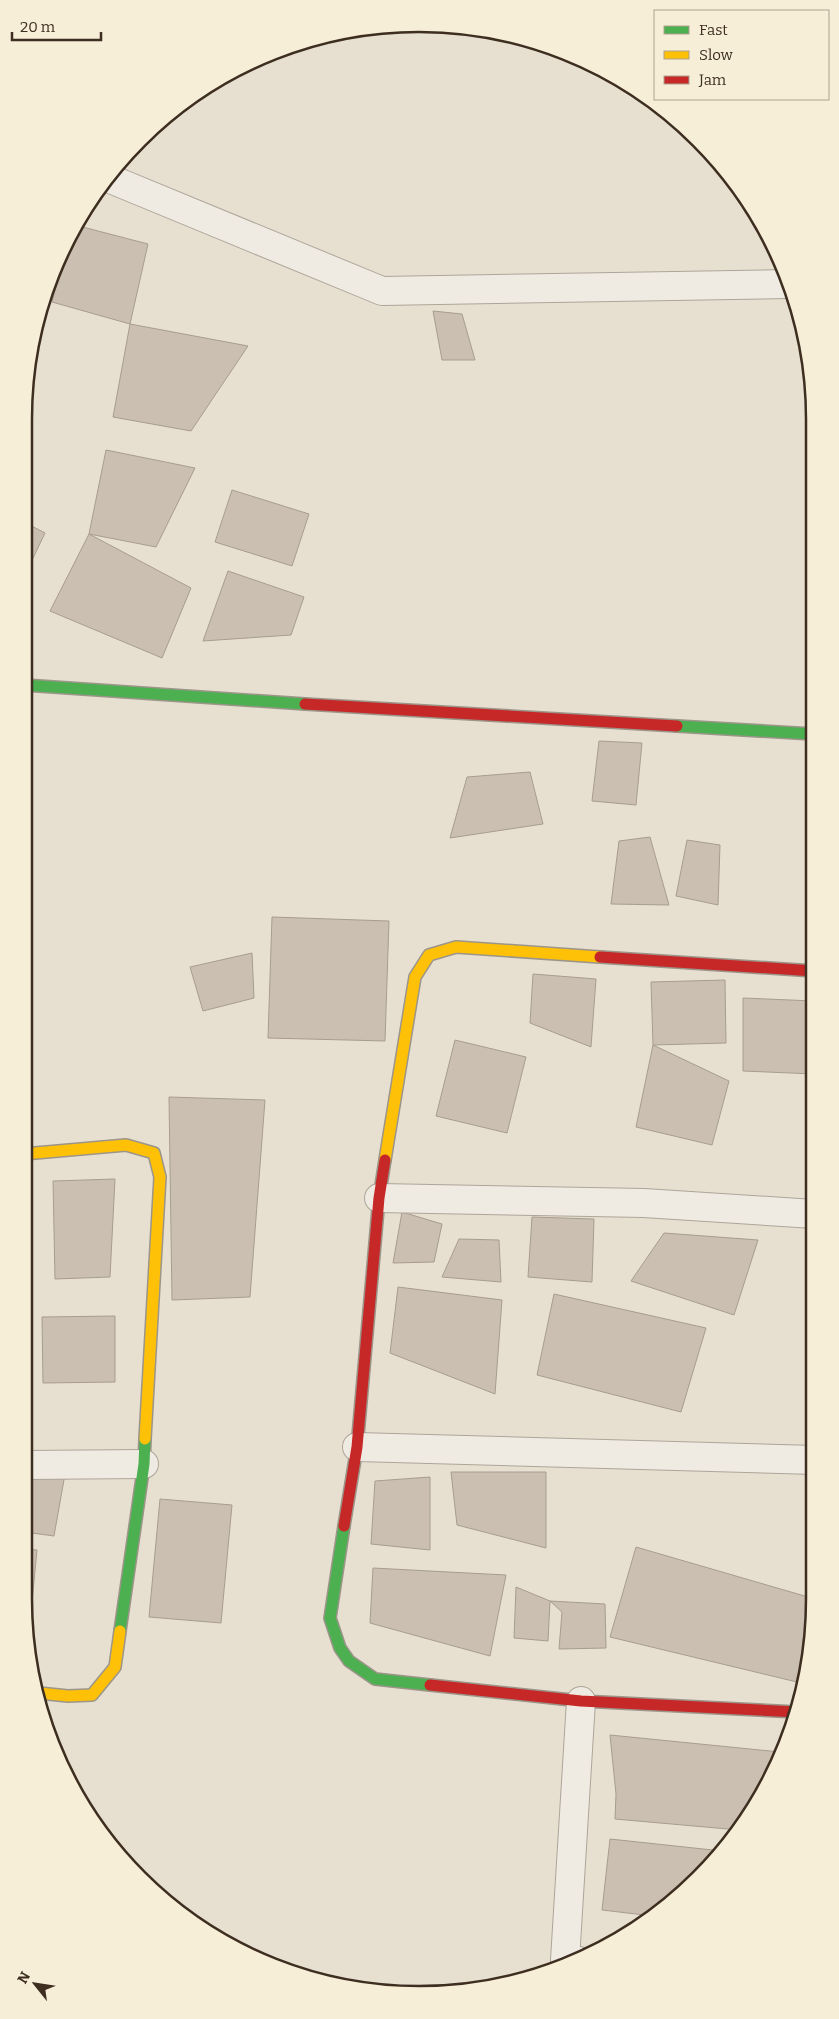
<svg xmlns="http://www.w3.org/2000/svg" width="839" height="2019" viewBox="0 0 839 2019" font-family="Bitter,serif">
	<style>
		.building { fill: #cbbfb2; stroke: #a89c90 }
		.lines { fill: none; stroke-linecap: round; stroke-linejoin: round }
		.street-casing { stroke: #ada599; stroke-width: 30 }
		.fast-casing { stroke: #9c958a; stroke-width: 14 }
		.slow-casing { stroke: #9c958a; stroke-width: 14 }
		.jam-casing { stroke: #9c958a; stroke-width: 14 }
		.street { stroke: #efebe3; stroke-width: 28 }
		.fast { stroke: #4caf50; stroke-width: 11 }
		.slow { stroke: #ffc107; stroke-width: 11 }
		.jam { stroke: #c62828; stroke-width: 11 }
		.rim { fill: none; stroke: #3d2e20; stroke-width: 2.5 }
	</style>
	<rect width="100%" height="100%" fill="#e7e0d1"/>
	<g class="building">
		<path d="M75,225L148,244L130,324L52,302L67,243Z"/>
		<path d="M433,311L462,314L475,360H442Z"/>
		<path d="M130,324L248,346L191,431L113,417Z"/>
		<path d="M106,450L195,468L156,547L89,534Z"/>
		<path d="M232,490L309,514L292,566L215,542Z"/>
		<path d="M24,522L45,533L24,577Z"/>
		<path d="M89,534L191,588L162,658L50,611Z"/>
		<path d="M228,571L304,597L291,635L203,641Z"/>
		<path d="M599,741L642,743L636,805L592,801Z"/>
		<path d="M530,772L543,824L450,838L467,777Z"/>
		<path d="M650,837L669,905L611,904L619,841Z"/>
		<path d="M687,840L720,845L718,905L676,896Z"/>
		<path d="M272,917L389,921L385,1041L268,1038Z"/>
		<path d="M252,953L254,998L203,1011L190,967Z"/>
		<path d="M533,974L596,979L591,1047L530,1023Z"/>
		<path d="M725,980L726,1043L653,1045L651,982Z"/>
		<path d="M743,998L814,1001V1074L743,1071Z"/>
		<path d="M455,1040L526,1057L507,1133L436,1116Z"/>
		<path d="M653,1045L729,1081L712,1145L636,1127Z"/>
		<path d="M169,1097L265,1100L250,1297L172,1300Z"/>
		<path d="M115,1179L110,1277L55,1279L53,1181Z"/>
		<path d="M402,1212L442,1224L434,1262L393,1263Z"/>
		<path d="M532,1217L594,1219L592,1282L528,1277Z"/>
		<path d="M664,1233L758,1240L734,1315L631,1281Z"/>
		<path d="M459,1239L499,1240L501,1282L442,1277Z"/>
		<path d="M398,1287L502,1300L495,1394L390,1353Z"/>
		<path d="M554,1294L706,1328L681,1412L537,1375Z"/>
		<path d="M115,1316V1382L43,1383L42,1317Z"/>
		<path d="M451,1472H546V1548L457,1525Z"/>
		<path d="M65,1474L54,1536L24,1532V1478Z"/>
		<path d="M430,1477V1550L371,1544L375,1481Z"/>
		<path d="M160,1499L232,1505L221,1623L149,1617Z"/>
		<path d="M636,1547L815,1599L801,1683L610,1637Z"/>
		<path d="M24,1549L37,1550L31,1612H26L24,1600Z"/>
		<path d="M373,1568L506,1575L490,1656L370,1623Z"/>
		<path d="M516,1587L550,1601L548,1641L514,1638Z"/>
		<path d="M550,1601L605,1604L606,1648L559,1649L562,1612Z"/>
		<path d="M610,1735L780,1752L739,1830L615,1819L616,1794Z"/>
		<path d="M610,1839L722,1851L653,1916L602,1910Z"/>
	</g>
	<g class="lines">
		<defs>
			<g id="street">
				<path d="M108,178L382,291L787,284"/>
				<path d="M379,1198L644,1203L814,1214"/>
				<path d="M357,1447L815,1460"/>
				<path d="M24,1465L144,1464"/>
				<path d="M579,1961L565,1960L581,1701"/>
			</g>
			<g id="fast">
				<path d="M24,685L305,704"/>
				<path d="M677,726L813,734"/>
				<path d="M344,1526L330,1618L340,1648L349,1661L375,1679L430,1685"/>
				<path d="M120,1631L144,1464L145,1439"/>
			</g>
			<g id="slow">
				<path d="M24,1154L126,1145L154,1153L160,1177L145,1439"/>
				<path d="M385,1160L415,977L429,955L456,947L600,957"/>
				<path d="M39,1693L68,1696L92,1695L115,1667L120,1631"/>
			</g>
			<g id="jam">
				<path d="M305,704L677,726"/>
				<path d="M600,957L814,971"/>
				<path d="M344,1526L357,1447L379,1198L385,1160"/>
				<path d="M430,1685L581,1701L797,1712"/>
			</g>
		</defs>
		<use href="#street" class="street-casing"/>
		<use href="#fast" class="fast-casing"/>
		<use href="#slow" class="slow-casing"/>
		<use href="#jam" class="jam-casing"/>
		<use href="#street" class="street"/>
		<use href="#fast" class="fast"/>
		<use href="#slow" class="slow"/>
		<use href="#jam" class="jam"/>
	</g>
	<path d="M0 0H839V2019H0ZM419 32H419A387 387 0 0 1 806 419V1599A387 387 0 0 1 419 1986H419A387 387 0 0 1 32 1599V419A387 387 0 0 1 419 32Z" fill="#f7eed8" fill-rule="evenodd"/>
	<path class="rim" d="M419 32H419A387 387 0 0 1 806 419V1599A387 387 0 0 1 419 1986H419A387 387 0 0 1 32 1599V419A387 387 0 0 1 419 32Z"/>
	<rect x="654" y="10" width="175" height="90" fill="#f7eed8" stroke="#ada18e"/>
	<rect x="664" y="26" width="25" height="8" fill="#4caf50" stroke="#ada18e"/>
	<text x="699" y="35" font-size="15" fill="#3d2e20">Fast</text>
	<rect x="664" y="51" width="25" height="8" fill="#ffc107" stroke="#ada18e"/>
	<text x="699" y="60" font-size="15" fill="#3d2e20">Slow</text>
	<rect x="664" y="76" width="25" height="8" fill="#c62828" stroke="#ada18e"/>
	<text x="699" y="85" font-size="15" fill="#3d2e20">Jam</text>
	<g transform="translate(35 1984) rotate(300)" stroke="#f7eed8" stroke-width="4" paint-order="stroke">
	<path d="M0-4L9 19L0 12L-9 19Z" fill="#3d2e20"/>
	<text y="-8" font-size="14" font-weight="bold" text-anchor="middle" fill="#3d2e20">N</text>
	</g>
	<path d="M12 32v8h89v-8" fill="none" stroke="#3d2e20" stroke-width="2.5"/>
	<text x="20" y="32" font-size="15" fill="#3d2e20" stroke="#f7eed8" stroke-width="4" paint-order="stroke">20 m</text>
</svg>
